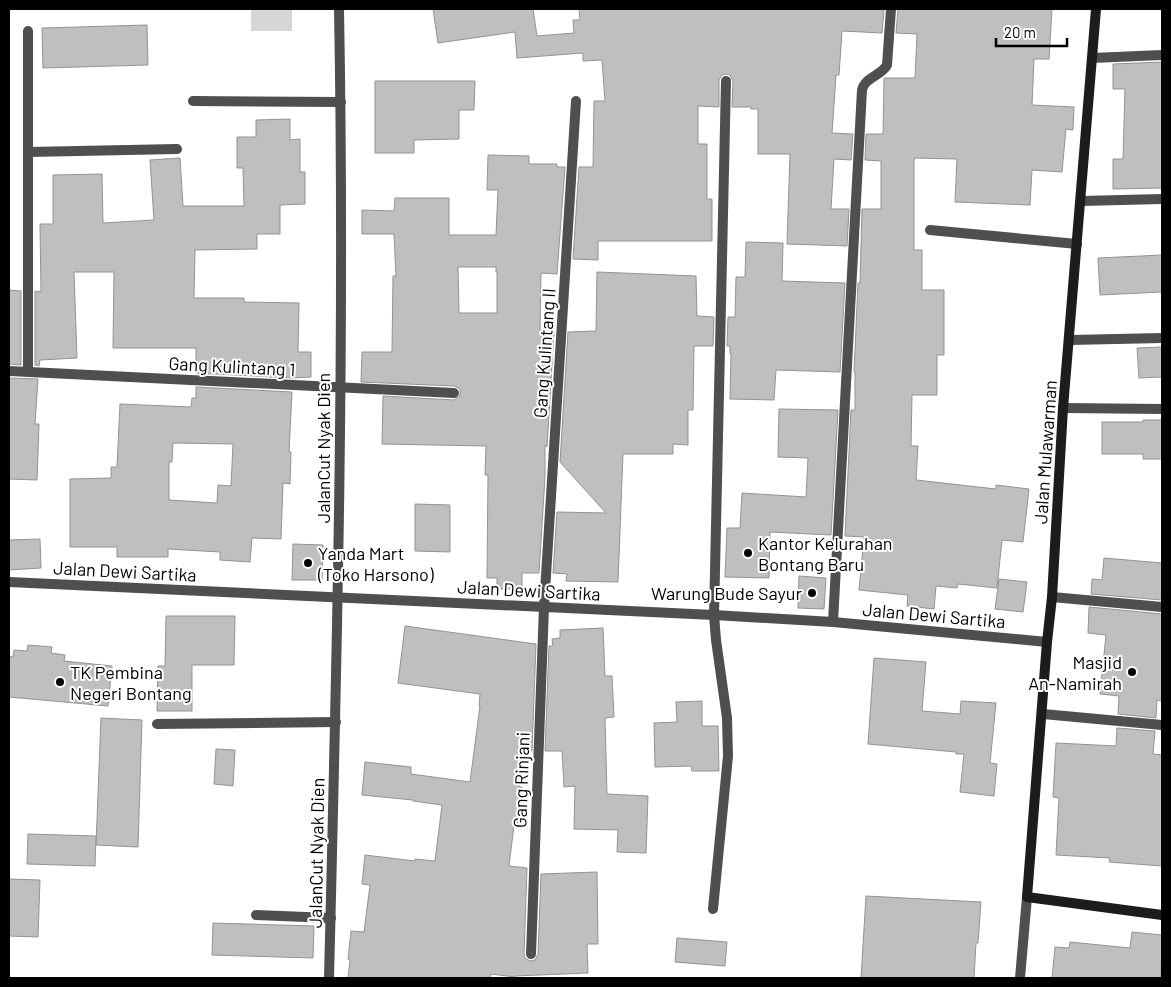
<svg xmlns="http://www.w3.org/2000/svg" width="1171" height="987" viewBox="0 0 1171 987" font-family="Barlow,sans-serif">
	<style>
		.pitch { fill: #d6d6d6 }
		.building { fill: #bfbfbf; stroke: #939393; fill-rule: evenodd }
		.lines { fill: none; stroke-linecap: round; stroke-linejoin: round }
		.street { stroke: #4f4f4f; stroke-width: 10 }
		.secondary { stroke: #1c1c1c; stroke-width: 10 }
		.poi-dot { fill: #000; stroke: #fff; stroke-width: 2 }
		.labels { text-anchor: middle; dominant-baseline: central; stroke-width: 4; stroke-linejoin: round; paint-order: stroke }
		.street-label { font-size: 18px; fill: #000; stroke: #fff }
		.poi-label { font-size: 18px; fill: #000; stroke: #fff; text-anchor: start }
	</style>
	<rect width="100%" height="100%" fill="#fff"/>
	<rect class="pitch" x="251" y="9" width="41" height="22"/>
	<g class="building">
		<path d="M433,9H533L537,36L574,33L573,20H580L579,9H884L882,33L842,31L839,75H836L832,133L853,134L851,160L834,159L831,209H849L847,246L787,244L790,154H758V109H751V107H732L733,81L730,75L726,74L722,75L719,80V107L698,106V144H707V199H712V241H598V260L573,259L579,167H593L594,101H605L602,60L583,61V53L517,58L515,32L438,43Z"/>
		<path d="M898,9H1052L1049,59H1034L1032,105L1074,107L1073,130L1066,129L1062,172L1032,170L1030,205L955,202L957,159L915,158L914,160V250H922V290H944V355H937V395H912L911,446H918L916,480L996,489V485L1029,489L1023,542L1002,540L997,588L958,584L957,588L936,586L934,609L907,606L908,595L859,590L864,537L845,536L851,410H855V372H854L858,283H860L862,209H881V161L865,160L866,134H883L884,78H915L917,34L896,33Z"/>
		<path d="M147,25L148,65L43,68L42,28Z"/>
		<path d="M1162,62V188L1113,189V159H1123L1125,89H1113V64Z"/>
		<path d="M375,81H475L474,110H459V139L414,140V153H375Z"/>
		<path d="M290,119V140L300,139V172H305V204L280,205V234H257V249L195,250L194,298H244V302L299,303L298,352H311V377L293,378L196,373V348H113L114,272H74L77,358L40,360L39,366L35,365V291L41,292L40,224H53V175L102,174L103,223L154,220L150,160L180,158L183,206H244L243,168H237V137H256V120Z"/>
		<path d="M488,155L529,156V164H557V167H565L557,274L541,273L540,332H554L547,447L545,445V477L539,573H522V589H497V578H487L488,475H485L486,446L382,444L383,396L454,400L460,396V389L454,386L361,382L362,352H392L393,276H396L394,234H362V210L394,211L395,198H449V235H496L498,190H487ZM458,267H496V272H497V313H459Z"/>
		<path d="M746,242L783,243L782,281L845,283L840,372L776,370L774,400L730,399L731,354H730V346H727L728,317H735L736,277H745Z"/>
		<path d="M1162,255V292L1100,295L1098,258Z"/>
		<path d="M597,272L696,276L697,316L714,317L713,346H694L693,410H688V445L673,444V454H623L618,582L566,581L567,574L553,573L557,512L606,513L560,462L568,332L596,331Z"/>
		<path d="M9,290L21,291V365L9,364Z"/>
		<path d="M1162,347V377L1139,378L1137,348Z"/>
		<path d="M9,378L38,379L35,424H39L37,480L9,479Z"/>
		<path d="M196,387L292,392L289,452H291L290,484L283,483L281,539L252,538L250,562L220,560V552L168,549V557H117V547H70V479L111,478V467H117L120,404L191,407L192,398H196ZM173,443L233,444L231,486L218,485L217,503L169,500V462H172Z"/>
		<path d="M779,409L838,410L831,535L770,532L769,578L725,577L727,528H740L742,493L806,497L808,458L778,457Z"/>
		<path d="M1143,420H1162V459H1143V454H1102V422H1143Z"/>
		<path d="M415,504L450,505V552L415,551Z"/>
		<path d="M40,539L41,568L9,570V540Z"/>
		<path d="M293,544L323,545L322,580H292Z"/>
		<path d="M1104,558L1162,563V600L1091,594L1092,579L1102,580Z"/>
		<path d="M799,576L826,578L824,609L798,608Z"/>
		<path d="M999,579L1027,582L1023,612L995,609Z"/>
		<path d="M1089,607L1162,614V701L1157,700L1156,718L1118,714L1119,696L1100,694L1106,635L1088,633Z"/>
		<path d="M166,616H235L234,665H192V711H157L158,666H165Z"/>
		<path d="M405,626L536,644L532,751H523L519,787H522L517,826L514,825L509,866L527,868L524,954L525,958L530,961L535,960L538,954L541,874L597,872L598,944H587L588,973L515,976V977L491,974L490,978H348L350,960L348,959L351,931L364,932L370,885L362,884L365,855L415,861V859L435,861L442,805L413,801V800L362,795L365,762L411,767V774L470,782L480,706H479L480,694L398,683Z"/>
		<path d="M603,628L605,676H612L614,717L605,718L607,794L648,796L646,853L617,852L618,830L574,829L575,786L564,787L562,751H545L549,646H553L552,639L560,638V630Z"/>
		<path d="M28,645L52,647L51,653L65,655L64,661L112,666L108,706L9,697V656L13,657L14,650L27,651Z"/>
		<path d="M874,658L926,662L922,711L960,714L961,701L996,703L990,763L997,764L994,796L960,792L964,754H956V752L868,744Z"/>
		<path d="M702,701V726H718L719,771H692L691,766L655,767L654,723L677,722L676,702Z"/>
		<path d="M101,718L142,720L138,847L96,845Z"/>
		<path d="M1117,728L1155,731L1153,754L1162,755V866L1109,862L1110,858L1056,855L1059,798L1053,797L1056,743L1116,746Z"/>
		<path d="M216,749L235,750L233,786L214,784Z"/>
		<path d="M28,834L96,836L95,866L27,864Z"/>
		<path d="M9,879L40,880L38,937L9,936Z"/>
		<path d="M866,896L981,902L978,943H976L974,978H861Z"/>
		<path d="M213,923L314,926L313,958L212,955Z"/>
		<path d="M1132,932L1162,935L1161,978H1052L1055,947L1069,948L1070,942L1130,948Z"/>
		<path d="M677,938L727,942L725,966L675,962Z"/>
	</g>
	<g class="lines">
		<g class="street">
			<path d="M1092,58L1162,55"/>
			<path d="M193,101L341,102"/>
			<path d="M28,152L177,149"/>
			<path d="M1081,201L1162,199"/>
			<path d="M930,230L1077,244"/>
			<path d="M1070,340L1162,338"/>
			<path d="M9,371L454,393"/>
			<path d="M28,371V31"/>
			<path d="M1063,408L1162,409"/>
			<path d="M9,582L714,615L833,622L1047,642"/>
			<path d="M1052,597L1162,607"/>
			<path d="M833,622L862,90C865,77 881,76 887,65L891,9"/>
			<path d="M1043,714L1162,725"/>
			<path d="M157,724L336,722"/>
			<path d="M713,909L728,756L727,718L716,640L714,615L726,81"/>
			<path d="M256,915L331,918"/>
			<path d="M531,954L544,607L576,101"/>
			<path d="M329,978C337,655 345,332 339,9"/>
			<path d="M1020,978L1027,897"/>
		</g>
		<path class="secondary" d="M1096,9L1063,408L1052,597L1047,642L1027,897L1162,915"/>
	</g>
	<g class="poi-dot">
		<circle cx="748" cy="553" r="5"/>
		<circle cx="308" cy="563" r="5"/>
		<circle cx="812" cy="593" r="5"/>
		<circle cx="1132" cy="672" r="5"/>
		<circle cx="60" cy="682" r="5"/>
	</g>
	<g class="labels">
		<g class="street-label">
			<text transform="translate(544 353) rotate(-86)">Gang Kulintang II</text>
			<text transform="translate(232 366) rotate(3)">Gang Kulintang 1</text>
			<text transform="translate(323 448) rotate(-90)">JalanCut Nyak Dien</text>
			<text transform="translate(1045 452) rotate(-86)">Jalan Mulawarman</text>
			<text transform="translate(125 571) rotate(3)">Jalan Dewi Sartika</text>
			<text transform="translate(529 590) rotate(3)">Jalan Dewi Sartika</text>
			<text transform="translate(934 615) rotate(5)">Jalan Dewi Sartika</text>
			<text transform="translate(521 780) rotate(-88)">Gang Rinjani</text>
			<text transform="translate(316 853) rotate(-89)">JalanCut Nyak Dien</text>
		</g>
		<g class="poi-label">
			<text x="758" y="543">Kantor Kelurahan<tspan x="758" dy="21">Bontang Baru</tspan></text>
			<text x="318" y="553">Yanda Mart<tspan x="318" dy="21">(Toko Harsono)</tspan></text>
			<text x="802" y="593" text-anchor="end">Warung Bude Sayur</text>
			<text x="1122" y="662" text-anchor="end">Masjid<tspan x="1122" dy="21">An-Namirah</tspan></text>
			<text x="70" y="672">TK Pembina<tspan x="70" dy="21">Negeri Bontang</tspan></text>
		</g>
	</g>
	<rect width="1171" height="987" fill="none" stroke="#000000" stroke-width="20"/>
	<path d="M996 38v8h71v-8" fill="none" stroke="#000000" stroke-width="2.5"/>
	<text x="1004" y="38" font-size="15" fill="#000000" stroke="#ffffff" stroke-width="4" paint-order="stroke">20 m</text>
</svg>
